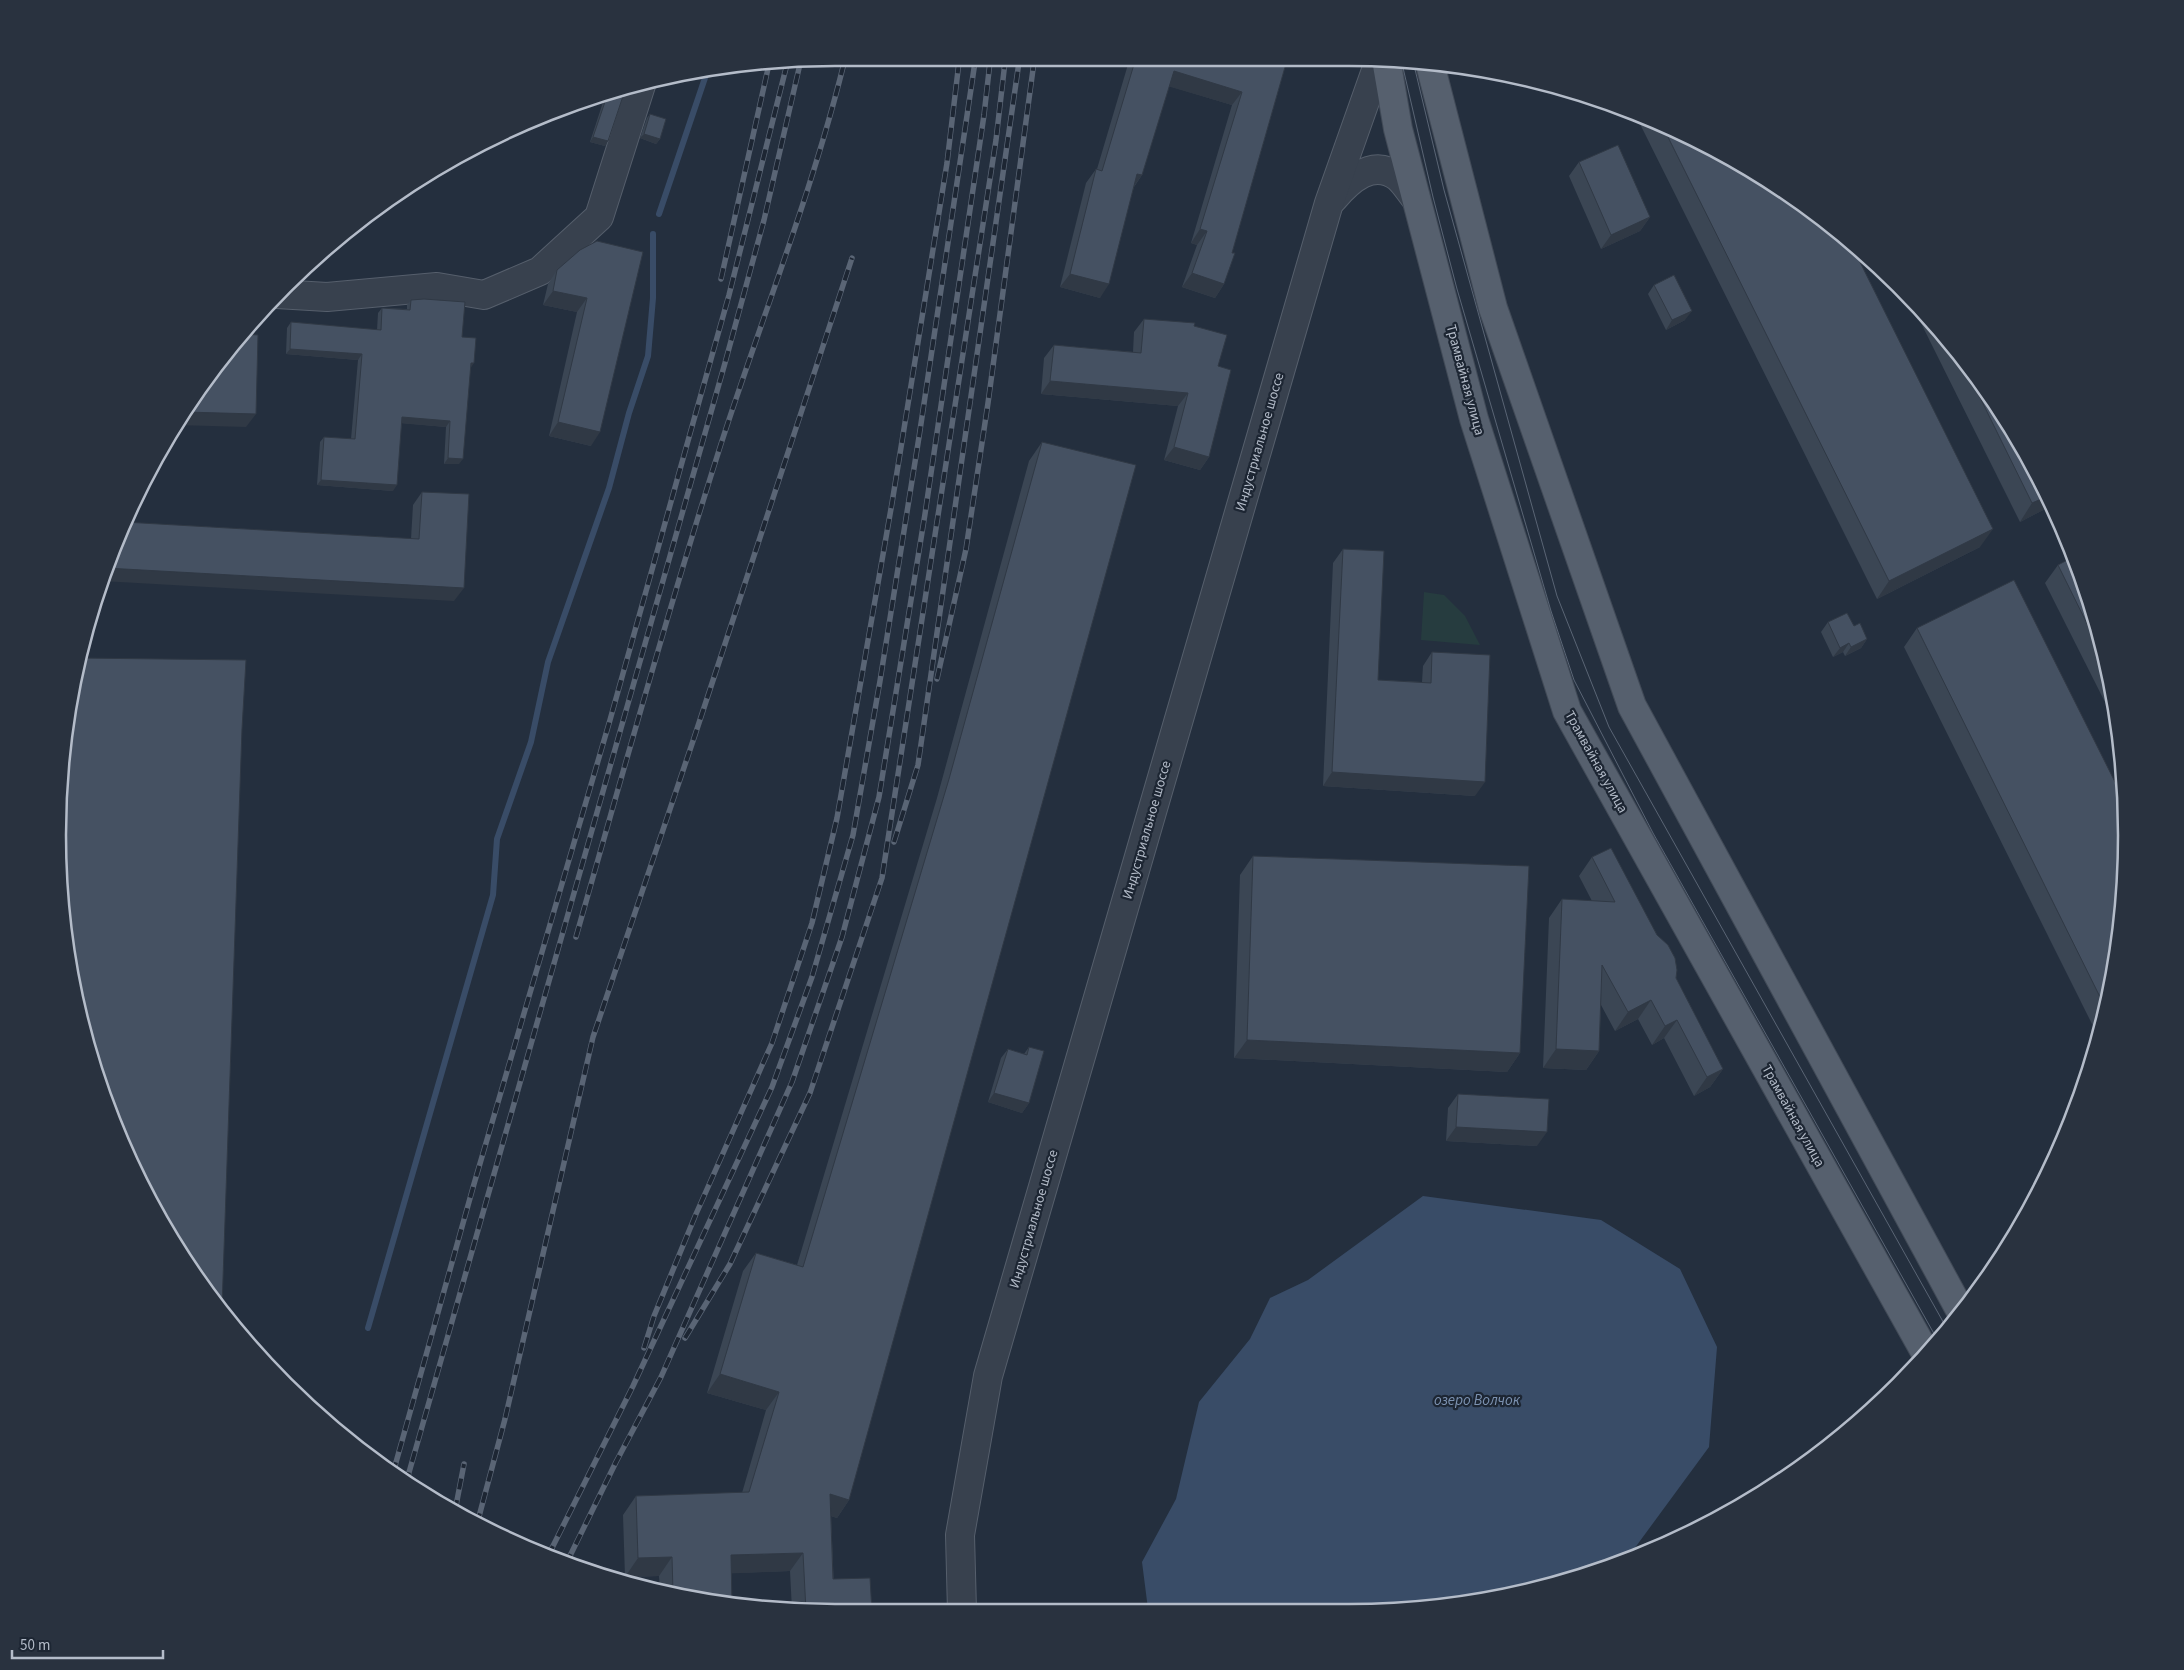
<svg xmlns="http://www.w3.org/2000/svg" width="2184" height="1670" viewBox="0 0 2184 1670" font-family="'Source Sans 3',sans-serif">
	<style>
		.green { fill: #263c3f }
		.water { fill: #394c67 }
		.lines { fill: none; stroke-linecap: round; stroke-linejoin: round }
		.stream { stroke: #394c67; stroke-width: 6 }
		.minor-casing { stroke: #565f6c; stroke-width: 30 }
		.major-casing { stroke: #414a57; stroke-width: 30 }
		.minor { stroke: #38414e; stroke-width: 28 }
		.major { stroke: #56606e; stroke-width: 28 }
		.tram { stroke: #5a6575; stroke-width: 1 }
		.rail-casing { stroke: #5a6575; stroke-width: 5.5 }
		.rail { stroke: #1d2633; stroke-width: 4; stroke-dasharray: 11; stroke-linecap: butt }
		.wall { fill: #3b4654 }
		.shaded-wall { fill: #303945 }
		.building { fill: #455162; stroke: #303945 }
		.labels { text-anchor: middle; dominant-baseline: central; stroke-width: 4.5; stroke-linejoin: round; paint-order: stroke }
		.street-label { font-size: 14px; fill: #b4bcc9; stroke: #1d2633 }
		.water-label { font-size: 15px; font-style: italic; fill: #7c92b1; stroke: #1d2633 }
		.rim { fill: none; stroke: #b4bcc9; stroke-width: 2.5 }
	</style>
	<rect width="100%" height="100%" fill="#242f3e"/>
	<path class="green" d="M1424,592L1444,595L1465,616L1480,645L1421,640Z"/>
	<path class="water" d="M1423,1196L1601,1220L1680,1269L1717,1347L1709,1447L1626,1560L1599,1571L1450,1606L1148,1609L1142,1562L1176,1499L1199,1402L1250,1339L1270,1298L1308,1280Z"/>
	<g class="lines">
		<g class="stream">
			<path d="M659,214L708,69"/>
			<path d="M368,1328L493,895L497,839L531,742L548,662L609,488L629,413L648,356L653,298V234"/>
		</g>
		<defs>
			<g id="minor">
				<path d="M1333,199C1349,180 1373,158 1398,177C1405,183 1410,192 1416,199"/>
				<path d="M277,294L327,297L437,287L484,295L540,271L599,217L642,82"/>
				<path d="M962,1611L960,1535L988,1376L1329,203L1380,59"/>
			</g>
			<g id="major">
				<path d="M1386,59L1398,129L1474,419L1567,711L1925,1352"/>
				<path d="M1430,64L1493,308L1632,706L1960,1310"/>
			</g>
		</defs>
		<use href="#minor" class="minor-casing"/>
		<use href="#major" class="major-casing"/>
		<use href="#minor" class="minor"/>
		<use href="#major" class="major"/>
		<g class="tram">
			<path d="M1401,59L1433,197L1457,289L1551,611L1574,680L1653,833L1937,1339"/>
			<path d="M1413,61L1444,190L1557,596L1609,727L1946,1327"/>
		</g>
		<defs>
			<g id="rail">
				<path d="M721,279L769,64"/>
				<path d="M937,679L966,549L988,403L1034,62"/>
				<path d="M894,842L918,765L1019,62"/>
				<path d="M576,937C623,772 669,607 721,444C762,317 812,193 844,63"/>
				<path d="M685,1338L730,1264L810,1093L882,878L996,140L1005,62"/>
				<path d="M644,1348L654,1316L696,1214L772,1043L812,923L837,818L892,503L947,163L959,62"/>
				<path d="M393,1473L474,1184L610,720L693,423L729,295L787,64"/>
				<path d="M406,1483L725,363L764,220L800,64"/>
				<path d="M455,1511L464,1464"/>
				<path d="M477,1524L505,1419L593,1037L695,735L852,258"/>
				<path d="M548,1556L633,1386L772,1087L812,977L853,835L880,681L919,437L975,62"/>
				<path d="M566,1564L616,1462L661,1377L792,1082L842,937L879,797L925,514L984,115L990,62"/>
			</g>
		</defs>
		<use href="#rail" class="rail-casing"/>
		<use href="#rail" class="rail"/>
	</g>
	<g class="wall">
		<path d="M1287,60L1232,253L1224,284L1215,298L1182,287L1197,245L1191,243L1232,105L1169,86L1142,175L1134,187L1100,298L1060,287L1086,183L1096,169H1097L1129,61Z"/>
		<path d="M626,87L608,141L605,146L590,142L606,93Z"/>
		<path d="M650,114L660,139L656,144L640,138L647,118Z"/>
		<path d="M1636,116L1693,138L1980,547L1877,599Z"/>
		<path d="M1579,162L1650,217L1640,231L1601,249L1569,176Z"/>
		<path d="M597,241L591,446L549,436L577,312L543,305L548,284L557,270Z"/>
		<path d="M1654,285L1685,320L1666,330L1648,294Z"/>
		<path d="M1909,299L1933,322L1996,403L2051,506L2020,522Z"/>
		<path d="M411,300L462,337L470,369L459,464H444L446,427L402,423L393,491L317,485L320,442L324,437L351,439L358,360L286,354L287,328L291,322L377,330L378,313L382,308L407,309V305Z"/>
		<path d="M1144,319L1194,326L1218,366L1209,457L1200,470L1164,460L1178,406L1041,394L1044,358L1054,345L1133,352L1134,332Z"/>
		<path d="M1042,442L849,1500L837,1518L831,1516L835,1612L792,1610L790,1571L731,1573L732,1606L660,1589L659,1576L625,1577L623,1515L636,1496L742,1493L766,1410L707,1393L743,1271L756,1253L797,1265L937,798L1029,461Z"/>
		<path d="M422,492L454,601L411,539L413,505Z"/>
		<path d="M1343,549L1378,680L1422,682L1423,666L1432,652L1475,796L1323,786L1333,563Z"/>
		<path d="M2073,557L2112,684L2116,724L2045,583L2058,565Z"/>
		<path d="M1828,622L1854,626L1867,639L1861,648L1845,656L1843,652L1833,657L1821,632Z"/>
		<path d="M1917,628L2112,987L2097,1034L1904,647Z"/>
		<path d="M1253,856L1520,1053L1507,1072L1234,1058L1240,875Z"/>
		<path d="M1592,857L1676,978L1723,1069L1710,1087L1694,1096L1664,1038L1652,1045L1638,1019L1615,1031L1601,1005L1599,1051L1586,1070L1543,1068L1549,918L1562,899L1592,901L1579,876Z"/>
		<path d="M1029,1047V1103L1022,1113L988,1102L1001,1058L1008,1049L1024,1054Z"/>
		<path d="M1458,1094L1537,1146L1446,1141L1448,1108Z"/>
	</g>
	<g class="shaded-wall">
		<path d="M1174,71L1242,92L1232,105L1164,85Z"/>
		<path d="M644,134L660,139L656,144L640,138Z"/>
		<path d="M593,137L608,141L605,146L590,142Z"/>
		<path d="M1137,174L1142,175L1132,189Z"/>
		<path d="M1650,217L1640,231L1601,249L1611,235Z"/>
		<path d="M1200,229L1207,231L1197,245L1191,243Z"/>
		<path d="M1192,273L1224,284L1215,298L1182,287Z"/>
		<path d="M1070,274L1109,284L1100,298L1060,287Z"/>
		<path d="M553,291L587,298L577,312L543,305Z"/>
		<path d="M1692,311L1685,320L1666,330L1672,320Z"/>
		<path d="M290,349L362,354L358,360L286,354Z"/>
		<path d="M471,363H474L470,369Z"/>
		<path d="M1050,381L1188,393L1178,406L1041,394Z"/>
		<path d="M185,412L256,414L246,427L176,425Z"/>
		<path d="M402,417L450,421L446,427L398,423Z"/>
		<path d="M558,422L600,432L591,446L549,436Z"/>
		<path d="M1174,447L1209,457L1200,470L1164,460Z"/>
		<path d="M448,458L463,459L459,464H444Z"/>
		<path d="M321,480L397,485L393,491L317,485Z"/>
		<path d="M2046,497L2051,506L2020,522L2032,503Z"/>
		<path d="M1993,529L1980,547L1877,599L1889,581Z"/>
		<path d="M106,568L464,588L454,601L102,581Z"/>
		<path d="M1867,639L1861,648L1845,656L1851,647Z"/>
		<path d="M1849,643L1843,652L1833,657L1840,648Z"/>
		<path d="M1332,772L1485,782L1475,796L1323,786Z"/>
		<path d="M1651,1000L1638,1019L1615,1031L1628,1012Z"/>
		<path d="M1677,1020L1664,1038L1652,1045L1665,1026Z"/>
		<path d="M1247,1040L1520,1053L1507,1072L1234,1058Z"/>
		<path d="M1556,1049L1599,1051L1586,1070L1543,1068Z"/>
		<path d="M1723,1069L1710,1087L1694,1096L1707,1077Z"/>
		<path d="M994,1093L1029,1103L1022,1113L988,1102Z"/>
		<path d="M1456,1127L1547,1132L1537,1146L1446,1141Z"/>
		<path d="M720,1374L779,1392L766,1410L707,1393Z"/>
		<path d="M830,1494L849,1500L837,1518L818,1512Z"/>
		<path d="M803,1553L790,1571L718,1574L731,1555Z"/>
		<path d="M672,1557L659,1576L625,1577L638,1558Z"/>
	</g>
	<g class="building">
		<path d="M1287,60L1232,253H1235L1224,284L1192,273L1207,231L1200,229L1242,92L1174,71L1142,175L1137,174L1109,284L1070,274L1096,169L1102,171L1135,61Z"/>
		<path d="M626,87L608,141L593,137L608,93Z"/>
		<path d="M650,114L666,119L660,139L644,134Z"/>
		<path d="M1663,127L1693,138L1822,218L1852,246L1993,529L1889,581Z"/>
		<path d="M1618,145L1650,217L1611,235L1579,162Z"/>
		<path d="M597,241L643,252L600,432L558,422L587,298L553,291L557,270L580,250Z"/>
		<path d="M1674,275L1692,311L1672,320L1654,285Z"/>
		<path d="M424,299L465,302L462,337L476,338L474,363H471L463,459L448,458L450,421L402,417L397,485L321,480L324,437L355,439L362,354L290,349L291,322L381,330L382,308L410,310L411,300Z"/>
		<path d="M1144,319L1195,323L1194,326L1227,335L1218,366L1231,370L1209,457L1174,447L1188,393L1050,381L1054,345L1141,353Z"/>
		<path d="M242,334L258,335L256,414L185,412L218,362Z"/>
		<path d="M1959,355L1996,403L2046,497L2032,503Z"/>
		<path d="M1042,442L1136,465L849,1500L830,1494L833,1579L870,1578L872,1612H835L806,1611L803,1553L731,1555L732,1606L673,1592L672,1557L638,1558L636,1496L749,1492L779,1392L720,1374L756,1253L803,1267L949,779Z"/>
		<path d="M422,492L469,494L464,588L106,568L117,538L124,522L419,539Z"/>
		<path d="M1343,549L1384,551L1378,680L1431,683L1432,652L1490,655L1485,782L1332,772Z"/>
		<path d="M2073,557L2102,654L2058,565Z"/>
		<path d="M2014,580L2123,798L2126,835L2112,987L2105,1007L1917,628Z"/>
		<path d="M1847,613L1854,626L1860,623L1867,639L1851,647L1849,643L1840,648L1828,622Z"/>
		<path d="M79,658L246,660L242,729L222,1308L188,1267L138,1179L84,1037L64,937L58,835L64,734Z"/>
		<path d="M1611,848L1657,935L1668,945L1675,958L1677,970L1676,978L1723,1069L1707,1077L1677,1020L1665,1026L1651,1000L1628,1012L1602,965L1599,1051L1556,1049L1562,899L1615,902L1592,857Z"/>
		<path d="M1253,856L1529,866L1520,1053L1247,1040Z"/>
		<path d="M1029,1047L1044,1051L1029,1103L994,1093L1008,1049L1027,1055Z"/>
		<path d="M1458,1094L1549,1099L1547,1132L1456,1127Z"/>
	</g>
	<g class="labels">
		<g class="street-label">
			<text transform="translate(1465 380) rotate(75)">Трамвайная улица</text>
			<text transform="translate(1260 442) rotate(-74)">Индустриальное шоссе</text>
			<text transform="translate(1596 762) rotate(61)">Трамвайная улица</text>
			<text transform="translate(1147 830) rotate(-74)">Индустриальное шоссе</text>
			<text transform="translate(1793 1116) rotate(61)">Трамвайная улица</text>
			<text transform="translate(1034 1219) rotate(-74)">Индустриальное шоссе</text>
		</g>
		<g class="water-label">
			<text x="1477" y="1400">озеро Волчок</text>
		</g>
	</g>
	<path d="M0 0H2184V1670H0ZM835 66H1349A769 769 0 0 1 2118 835V835A769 769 0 0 1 1349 1604H835A769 769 0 0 1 66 835V835A769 769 0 0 1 835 66Z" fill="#29323f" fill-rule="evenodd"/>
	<path class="rim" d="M835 66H1349A769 769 0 0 1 2118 835V835A769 769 0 0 1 1349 1604H835A769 769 0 0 1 66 835V835A769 769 0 0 1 835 66Z"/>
	<path d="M12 1650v8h151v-8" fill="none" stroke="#b4bcc9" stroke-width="2.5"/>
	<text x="20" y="1650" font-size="15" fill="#b4bcc9" stroke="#1d2633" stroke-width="4" paint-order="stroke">50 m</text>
</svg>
